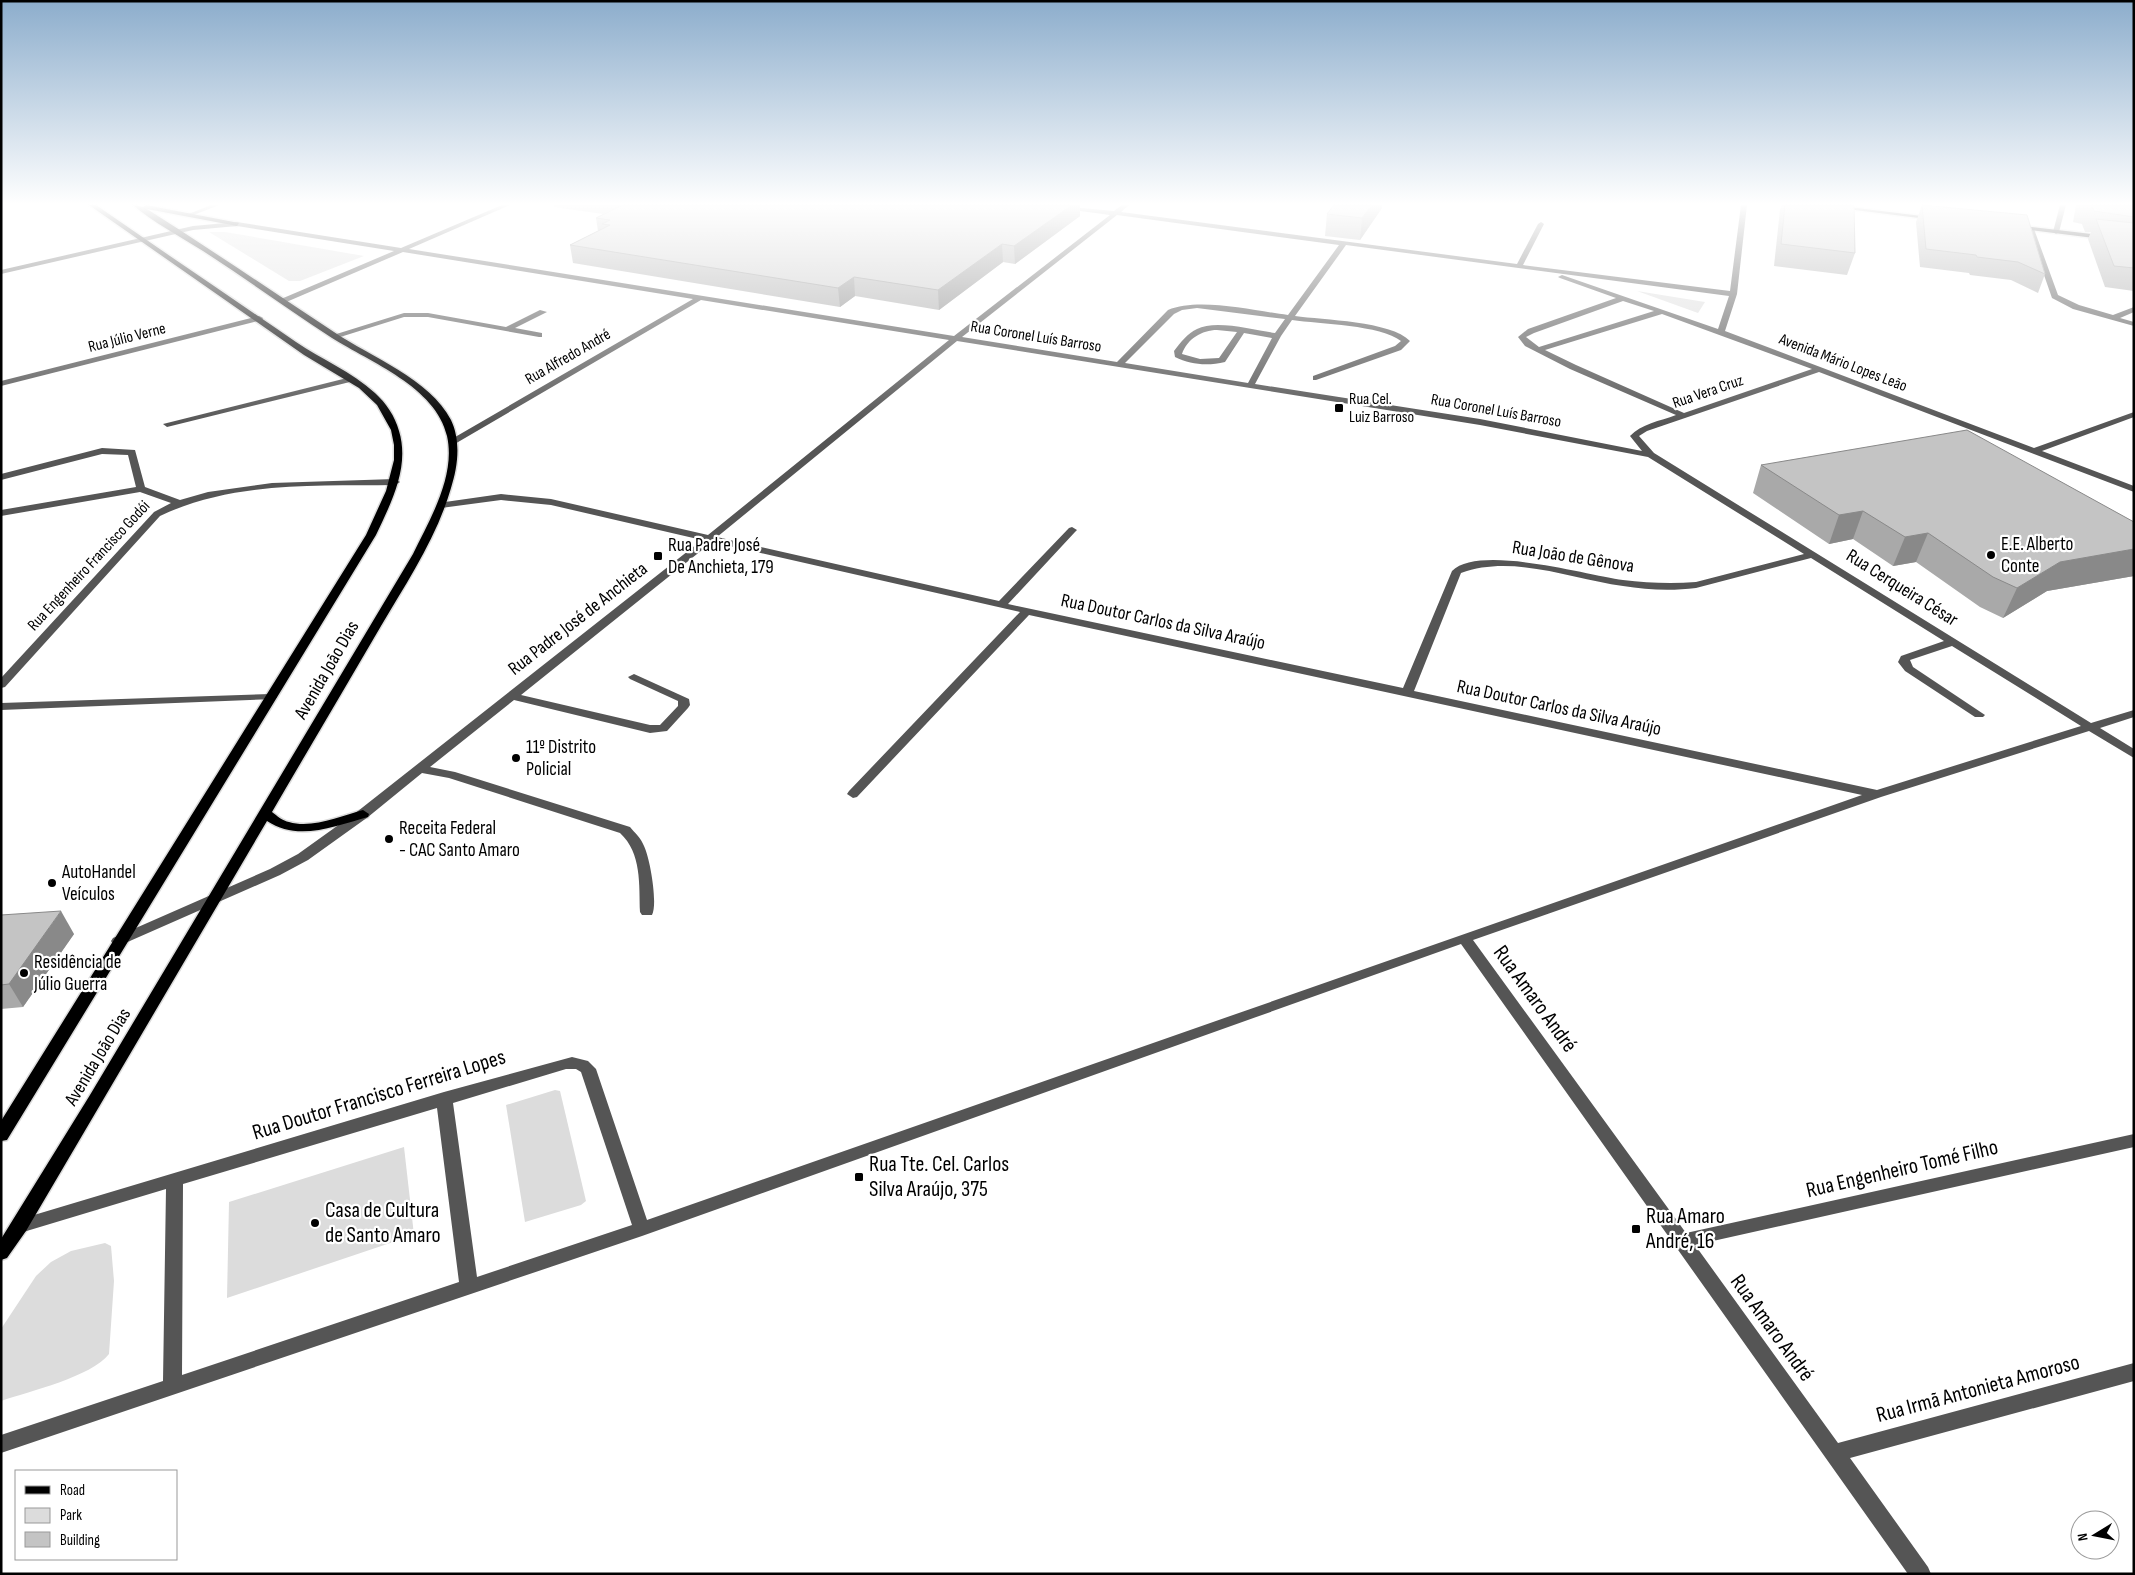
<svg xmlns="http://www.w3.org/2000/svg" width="2135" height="1575" viewBox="0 0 2135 1575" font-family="'Sofia Sans Condensed',sans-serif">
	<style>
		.green { fill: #dcdcdc }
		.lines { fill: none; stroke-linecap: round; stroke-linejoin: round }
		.major-casing { stroke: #dbdbdb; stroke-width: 3 }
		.minor { fill: #555; fill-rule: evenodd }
		.major { fill: #000; fill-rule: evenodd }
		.wall { fill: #a9a9a9 }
		.shaded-wall { fill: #898989 }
		.building { fill: #c4c4c4; stroke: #898989 }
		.poi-dot { fill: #000; stroke: #fff; stroke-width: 2 }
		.labels { text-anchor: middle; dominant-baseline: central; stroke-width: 4.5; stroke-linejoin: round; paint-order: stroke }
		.far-street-label { font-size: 16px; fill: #000; stroke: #fff }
		.far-poi-label { font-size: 16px; fill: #000; stroke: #fff; text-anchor: start }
		.poi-label { font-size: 19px; fill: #000; stroke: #fff; text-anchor: start }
		.street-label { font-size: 19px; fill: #000; stroke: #fff }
		.near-street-label { font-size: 22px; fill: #000; stroke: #fff }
		.near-poi-label { font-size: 22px; fill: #000; stroke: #fff; text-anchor: start }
	</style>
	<rect width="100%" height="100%" fill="#fff"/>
	<g class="green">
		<path d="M209,232H225L364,256L300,281H289Z"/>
		<path d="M1637,291L1705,302L1698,313Z"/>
		<path d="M555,1090L560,1091L586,1201L581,1205L525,1222L506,1105Z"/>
		<path d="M404,1147L414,1235L227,1298L229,1202Z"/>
		<path d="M105,1243L111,1246L114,1281L109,1354C91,1377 30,1391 1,1401V1329L36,1276L51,1262L71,1251Z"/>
	</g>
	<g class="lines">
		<defs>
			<g id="major">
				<path d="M89,205H96C162,251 229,296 296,342C321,359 352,372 375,393C386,403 395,416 399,431C410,467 391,503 376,535L7,1140L1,1141V1121L366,535L386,491L394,460V445L391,430L377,405L359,388L304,355Z"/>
				<path d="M133,205L143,207L146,205L239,223L237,226L147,209C210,249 272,291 334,332C371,357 430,379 451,420C461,441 458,466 451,488C437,537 407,582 381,626C345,688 308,750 272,812C277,816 283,821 289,822C312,829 341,816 363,810L369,814L368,817C335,826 298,842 267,821L26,1231L7,1258L1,1260V1239L90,1095L413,554C430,519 456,476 447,436C436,387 370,362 332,338C288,309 246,279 203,251C181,237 151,221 133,205Z"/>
				<path d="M1815,205H1833L1938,218L1935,220Z"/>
				<path d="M2015,225L2134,239V243L2013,228V226Z"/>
			</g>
		</defs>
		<use href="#major" class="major-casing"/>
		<g class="minor">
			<path d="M211,205H219L191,216L186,215Z"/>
			<path d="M502,205H510L409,249L954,336L1110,215L1051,207L1048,205L1114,211L1122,205H1129L1121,212L1517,264L1538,224L1541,222L1544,224L1523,265L1730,291L1741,205H1747L1737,294L1725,331L2034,448L2134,412V417L2042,451L2134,486V492L1819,372L1647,431L1639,436L1654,453L2091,723L2134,710V717L2100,728L2134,749V758L2089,731L1881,797L1473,940L1686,1233L2134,1134V1147L1695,1245L1838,1443L2134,1363V1381L1850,1458L1928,1567L1931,1574H1908L1461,944L642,1236L1,1453V1435L163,1381L166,1189L20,1233L14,1231L11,1226L14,1221L444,1092L572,1057L588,1061L596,1069L647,1220L1862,795L1029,615L857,797L853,798L847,794L849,791L1020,612L712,542L521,695L650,725H660L678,706V701L630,679L628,677L634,674L689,699L690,705L688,708L667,731L650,733L514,700L430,767L455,772L630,827C635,833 641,838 644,846C650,858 658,904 652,915H642L640,912C639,885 642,853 620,833L449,778L422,773L368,817L308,860L280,875L123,944H113L111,941L113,938L270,869L298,854L358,811L702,540L551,505L501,500L441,508L438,507V503L501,494L551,499L708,535L949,340L701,300L453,445L449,442L450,440L693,299L403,252L284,303L280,301L281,299L394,251L237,226L193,230L1,274V270L193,226L237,222L401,248ZM1117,215L1339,245L1288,315C1255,311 1199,297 1168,310L1117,362L962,337ZM1346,245L1729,296L1718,329L1562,275L1558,277L1560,278L1616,298L1528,329L1518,337L1525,346L1570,369L1676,415C1660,421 1641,424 1630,436L1642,451L1480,419L1255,384L1281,336L1292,320C1320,324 1381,325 1401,341L1395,346L1313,376V380H1316L1401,350L1410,341C1391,321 1323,320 1295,316ZM1623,301L1654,311L1539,347L1526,337L1534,333ZM1197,308L1285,319L1275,333C1255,330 1215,319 1197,329C1188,333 1180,343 1174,351L1175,357C1191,365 1208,366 1225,362L1244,333L1272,338L1248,383L1125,363L1174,314L1182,310ZM1662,314L1812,369L1684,413L1576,365L1545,350ZM1217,330L1237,332L1219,358L1200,359L1182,354C1187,339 1202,330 1217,330ZM957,341L1480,425L1648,457L1804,554L1696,582C1672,584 1647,583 1623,580C1587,575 1479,544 1452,571L1403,688L1008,604L1075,532L1077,530L1072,527L1069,528L999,601L717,537ZM1811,558L1944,641L1901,656L1898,662L1905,671L1975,717H1983L1985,715L1913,667L1910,660L1952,646L2081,726L1877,790L1414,691L1461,573C1512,554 1572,579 1623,586C1647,590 1672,591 1696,588ZM566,1069H576L581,1072L632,1225L477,1277L453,1103ZM437,1108L459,1282L182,1375L183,1184Z"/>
			<path d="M2060,205H2066L2059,232L2056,234L2053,232Z"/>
			<path d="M2031,227L2034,229L2058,295L2079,305L2113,315L2134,307V312L2120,318L2134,322V326L2073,309L2052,298L2028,229Z"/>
			<path d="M540,310L547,312L515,328L542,333V337H539L428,317H404L337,338L330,336L404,313H428L506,327Z"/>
			<path d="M259,316L263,318L262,320L1,386V381Z"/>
			<path d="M351,377H354V381L167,427L163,424Z"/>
			<path d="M102,448L135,450L145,487L180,500L208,492L272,483L395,479L400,482L395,485C317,486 233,481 160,516L5,687L1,688V678L154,512L171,503L140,492L1,516V510L136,487L128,455L102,454L1,480V474Z"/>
			<path d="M271,694L277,697L275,699L1,710V703Z"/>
		</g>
		<use href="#major" class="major"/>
	</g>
	<g class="wall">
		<path d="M554,205H1080V216L1015,264L1003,262L939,310L855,296L840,307L573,263L570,245L598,231L596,218L603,214L554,207Z"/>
		<path d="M1782,205H1854L1855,253L1847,275L1774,266L1780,210Z"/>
		<path d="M1922,205L2045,274L2038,293L2011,280L1970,275L1969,273L1920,267L1916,222Z"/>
		<path d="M2076,205H2134V291L2105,287L2088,239L2091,232H2085L2082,224L2073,222Z"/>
		<path d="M1382,208L1360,240L1325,236L1327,214Z"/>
		<path d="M1761,465L2134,522V576L2047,591L2003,618L1980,607L1916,562L1893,566L1853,539L1829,544L1753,493Z"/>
		<path d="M1,915L74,934L23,1007L1,1009Z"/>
	</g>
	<g class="shaded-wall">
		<path d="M1072,205H1080V216L1015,264L1014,246Z"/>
		<path d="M1372,205H1382V208L1360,240L1362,218Z"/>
		<path d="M1002,244L1003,262L939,310L938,290Z"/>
		<path d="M854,277L855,296L840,307L838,288Z"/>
		<path d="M1863,511L1853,539L1829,544L1839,515Z"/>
		<path d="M1928,533L1916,562L1893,566L1905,537Z"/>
		<path d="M2134,549V576L2047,591L2003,618L2017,588L2060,562Z"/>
		<path d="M61,911L74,934L23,1007L9,984Z"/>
	</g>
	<g class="building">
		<path d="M623,205H1072L1014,246L1002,244L938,290L854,277L838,288L570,245L610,225L602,224L610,220L596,218Z"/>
		<path d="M1334,205H1372L1362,218L1327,214Z"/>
		<path d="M1785,205H1854L1855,253L1781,244Z"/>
		<path d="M1922,205L2027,215L2045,274L2018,262L1977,257L1976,255L1926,249Z"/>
		<path d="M2091,205H2134V217L2094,211Z"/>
		<path d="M2096,219L2134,223V268L2114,266Z"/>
		<path d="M1967,430L2134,522V549L2060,562L2017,588L1993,577L1928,533L1905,537L1863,511L1839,515L1761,465Z"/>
		<path d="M61,911L9,984L1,985V915Z"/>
	</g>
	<linearGradient id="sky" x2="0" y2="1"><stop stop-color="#8cadcc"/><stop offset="0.48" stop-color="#fff"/><stop offset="1" stop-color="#fff" stop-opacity="0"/></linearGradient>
	<rect width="2135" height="425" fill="url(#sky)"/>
	<g class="poi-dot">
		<rect x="1334" y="403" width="10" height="10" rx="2.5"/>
		<circle cx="1991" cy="555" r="5"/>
		<rect x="653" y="551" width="10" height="10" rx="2.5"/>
		<circle cx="516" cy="758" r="5"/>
		<circle cx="389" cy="839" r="5"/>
		<circle cx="52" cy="883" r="5"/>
		<circle cx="24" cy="973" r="5"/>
		<rect x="854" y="1172" width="10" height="10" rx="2.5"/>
		<circle cx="315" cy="1223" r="5"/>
		<rect x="1631" y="1224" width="10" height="10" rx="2.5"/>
	</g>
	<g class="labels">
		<g class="far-street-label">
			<text transform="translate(1036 337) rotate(9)">Rua Coronel Luís Barroso</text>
			<text transform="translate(127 338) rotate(-14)">Rua Júlio Verne</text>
			<text transform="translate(568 357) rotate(-30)">Rua Alfredo André</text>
			<text transform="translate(1843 363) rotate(21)">Avenida Mário Lopes Leão</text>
			<text transform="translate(1708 392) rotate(-19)">Rua Vera Cruz</text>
			<text transform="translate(1496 411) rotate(10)">Rua Coronel Luís Barroso</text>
			<text transform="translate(89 566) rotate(-47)">Rua Engenheiro Francisco Godói</text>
		</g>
		<g class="far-poi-label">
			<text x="1349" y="399">Rua Cel.<tspan x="1349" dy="18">Luiz Barroso</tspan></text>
		</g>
		<g class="poi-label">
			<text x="2001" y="544">E.E. Alberto<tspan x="2001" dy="22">Conte</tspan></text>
			<text x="668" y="545">Rua Padre José<tspan x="668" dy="22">De Anchieta, 179</tspan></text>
			<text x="526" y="747">11º Distrito<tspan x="526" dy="22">Policial</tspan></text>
			<text x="399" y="828">Receita Federal<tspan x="399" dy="22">- CAC Santo Amaro</tspan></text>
			<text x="62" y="872">AutoHandel<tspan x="62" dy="22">Veículos</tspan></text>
			<text x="34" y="962">Residência de<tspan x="34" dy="22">Júlio Guerra</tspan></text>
		</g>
		<g class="street-label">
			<text transform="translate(1573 557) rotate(9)">Rua João de Gênova</text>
			<text transform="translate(1902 588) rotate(32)">Rua Cerqueira César</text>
			<text transform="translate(578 619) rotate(-38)">Rua Padre José de Anchieta</text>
			<text transform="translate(1163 622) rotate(12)">Rua Doutor Carlos da Silva Araújo</text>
			<text transform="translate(327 670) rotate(-60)">Avenida João Dias</text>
			<text transform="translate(1559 708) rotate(12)">Rua Doutor Carlos da Silva Araújo</text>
			<text transform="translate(98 1057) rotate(-59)">Avenida João Dias</text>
		</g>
		<g class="near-street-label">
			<text transform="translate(1535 999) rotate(54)">Rua Amaro André</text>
			<text transform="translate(379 1095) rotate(-17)">Rua Doutor Francisco Ferreira Lopes</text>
			<text transform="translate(1902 1169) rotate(-13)">Rua Engenheiro Tomé Filho</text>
			<text transform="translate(1772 1328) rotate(54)">Rua Amaro André</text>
			<text transform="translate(1978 1389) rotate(-15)">Rua Irmã Antonieta Amoroso</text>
		</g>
		<g class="near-poi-label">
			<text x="869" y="1164">Rua Tte. Cel. Carlos<tspan x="869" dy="25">Silva Araújo, 375</tspan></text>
			<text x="325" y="1210">Casa de Cultura<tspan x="325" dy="25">de Santo Amaro</tspan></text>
			<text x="1646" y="1216">Rua Amaro<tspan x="1646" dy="25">André, 16</tspan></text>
		</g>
	</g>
	<rect width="2135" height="1575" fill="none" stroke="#000000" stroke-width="5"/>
	<rect x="15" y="1470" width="162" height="90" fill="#ffffff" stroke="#999999"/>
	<rect x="25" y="1486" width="25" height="8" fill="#000000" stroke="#999999"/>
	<text x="60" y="1495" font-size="15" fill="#000000">Road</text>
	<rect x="25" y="1508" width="25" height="15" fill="#dcdcdc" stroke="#999999"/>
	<text x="60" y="1520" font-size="15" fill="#000000">Park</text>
	<rect x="25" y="1532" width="25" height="15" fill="#c4c4c4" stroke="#999999"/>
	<text x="60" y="1545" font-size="15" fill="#000000">Building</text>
	<g transform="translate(2095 1535) rotate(260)"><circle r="24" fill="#ffffff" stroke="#999999"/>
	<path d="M0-4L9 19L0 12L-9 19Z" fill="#000000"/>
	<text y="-8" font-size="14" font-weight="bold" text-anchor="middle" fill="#000000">N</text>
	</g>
</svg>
